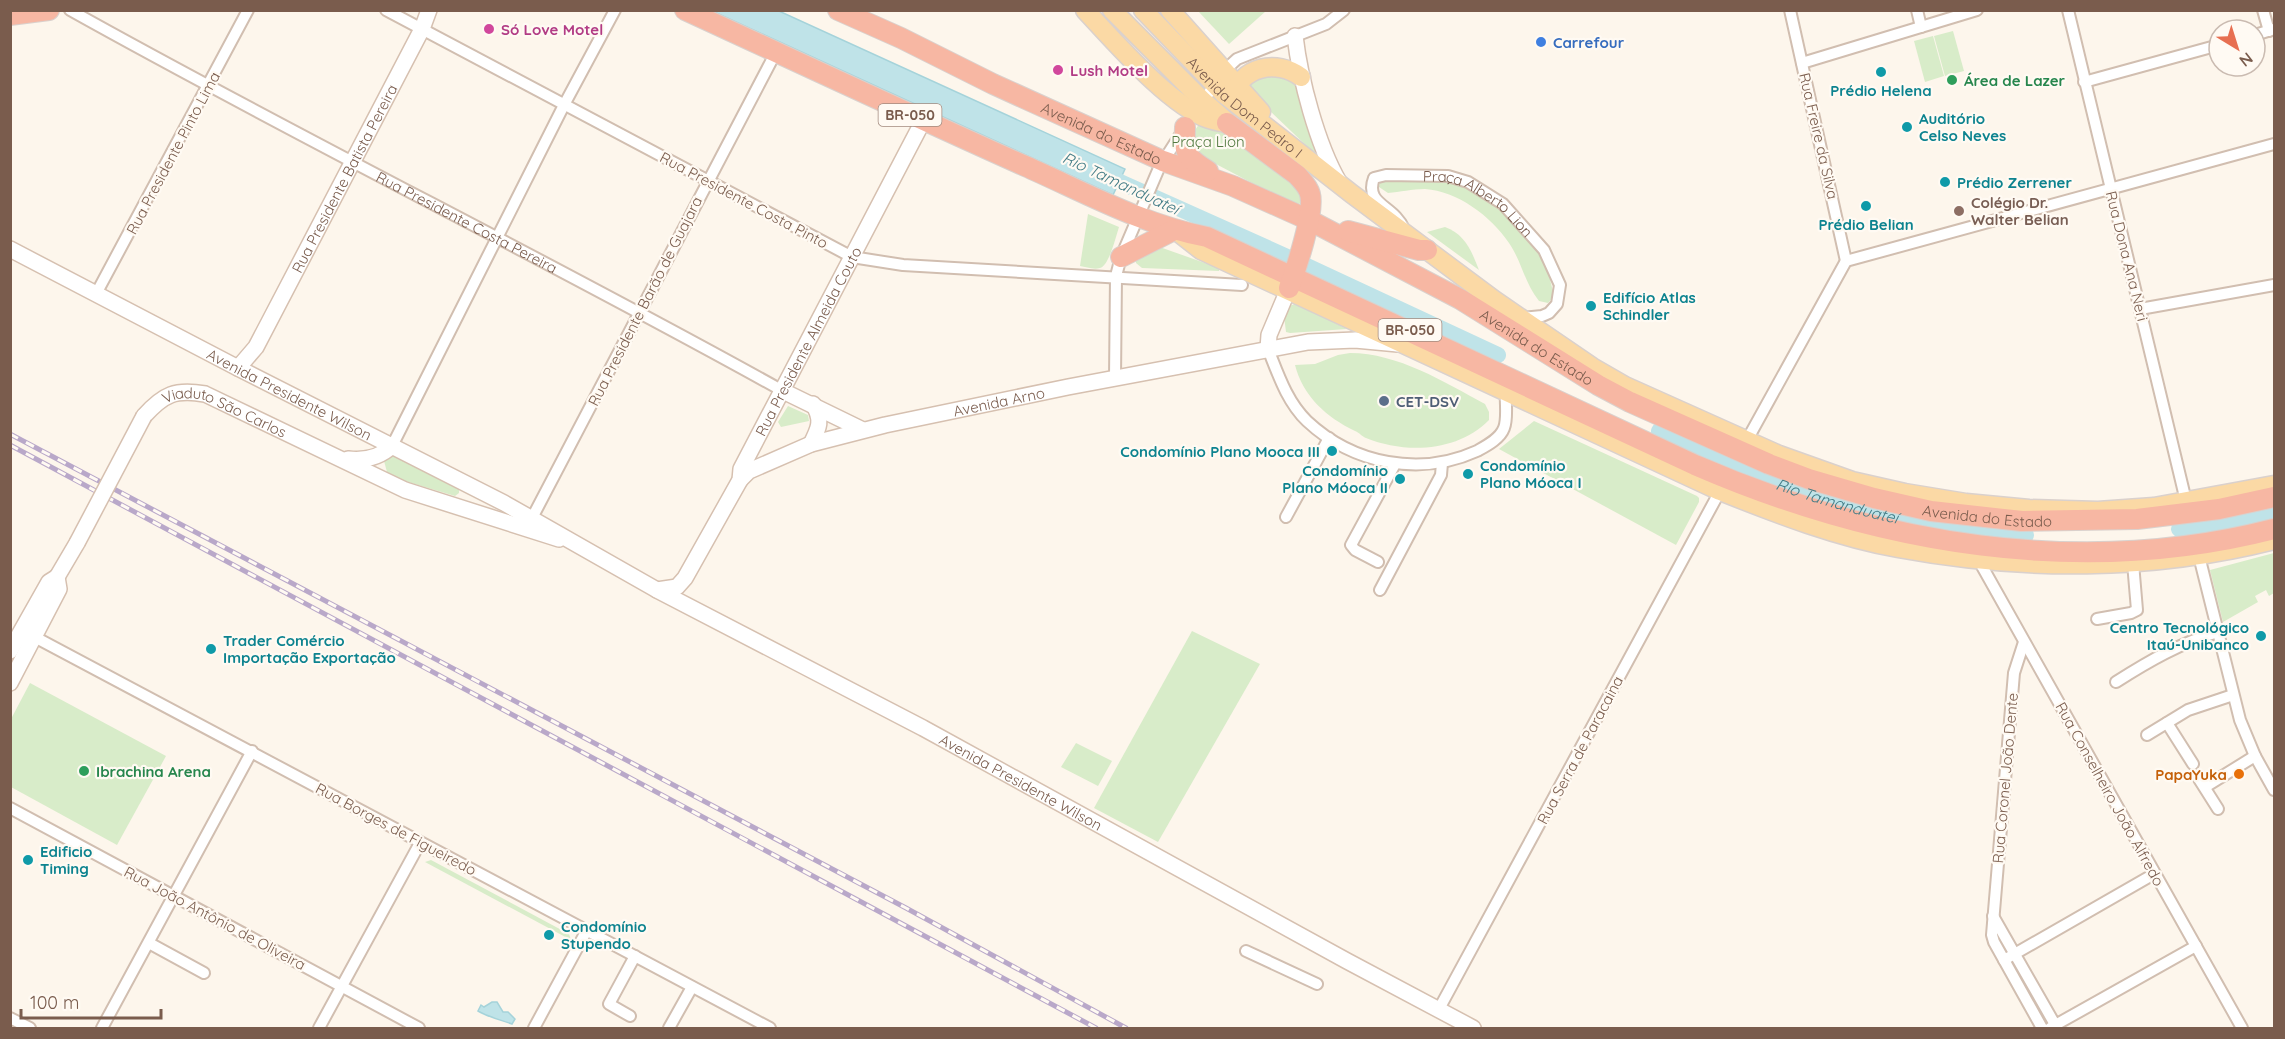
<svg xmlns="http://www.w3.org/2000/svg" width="2285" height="1039" viewBox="0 0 2285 1039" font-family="Quicksand,sans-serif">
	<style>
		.green { fill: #d8ecc9 }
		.water { fill: #bfe3e8; stroke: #a5d3da; stroke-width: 1.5 }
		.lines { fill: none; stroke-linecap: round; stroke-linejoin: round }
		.river { stroke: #bfe3e8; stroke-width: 16 }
		.street-casing { stroke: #d1beb0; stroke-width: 14 }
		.secondary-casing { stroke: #d6c0b0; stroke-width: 18 }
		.primary-casing { stroke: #dad1cd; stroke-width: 21 }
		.highway-casing { stroke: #dad1cd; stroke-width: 22 }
		.street { stroke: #fff; stroke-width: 10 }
		.secondary { stroke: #fff; stroke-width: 15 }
		.primary { stroke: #fbd9a5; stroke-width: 18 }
		.highway { stroke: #f7b7a3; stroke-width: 20 }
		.rail-casing { stroke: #b9a8c9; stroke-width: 5 }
		.rail { stroke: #fffaf3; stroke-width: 3; stroke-dasharray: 9; stroke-linecap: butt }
		.secondary-bridge-casing { stroke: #d6c0b0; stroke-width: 18; stroke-linecap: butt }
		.secondary-bridge { stroke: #fff; stroke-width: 15 }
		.hotel-dot { fill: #d1479c; stroke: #fffaf3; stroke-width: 2 }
		.shop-dot { fill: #3f7fe0; stroke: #fffaf3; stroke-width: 2 }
		.culture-dot { fill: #0f9aa8; stroke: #fffaf3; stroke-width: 2 }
		.leisure-dot { fill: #2e9e5b; stroke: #fffaf3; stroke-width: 2 }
		.education-dot { fill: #8d6e63; stroke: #fffaf3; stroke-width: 2 }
		.service-dot { fill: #5c6f8a; stroke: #fffaf3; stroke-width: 2 }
		.food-dot { fill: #e8710a; stroke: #fffaf3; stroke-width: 2 }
		.labels { text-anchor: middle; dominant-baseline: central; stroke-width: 4.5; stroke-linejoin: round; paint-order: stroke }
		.shield { fill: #fffaf3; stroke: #a28b7f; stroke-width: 1.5 }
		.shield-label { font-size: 14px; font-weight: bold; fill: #7a5c4d }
		.hotel-label { font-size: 15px; font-weight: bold; fill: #b23c85; stroke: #fffaf3; text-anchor: start }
		.shop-label { font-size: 15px; font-weight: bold; fill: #366cbe; stroke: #fffaf3; text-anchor: start }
		.leisure-label { font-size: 15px; font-weight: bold; fill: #27864d; stroke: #fffaf3; text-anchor: start }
		.culture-label { font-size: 15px; font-weight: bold; fill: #0d838f; stroke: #fffaf3; text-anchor: start }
		.street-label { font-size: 15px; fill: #7a5c4d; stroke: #fffaf3 }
		.park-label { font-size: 15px; fill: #537a41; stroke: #fffaf3 }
		.education-label { font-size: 15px; font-weight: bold; fill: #785e54; stroke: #fffaf3; text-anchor: start }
		.service-label { font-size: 15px; font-weight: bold; fill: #4e5e75; stroke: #fffaf3; text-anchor: start }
		.food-label { font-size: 15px; font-weight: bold; fill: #c56008; stroke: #fffaf3; text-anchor: end }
		.water-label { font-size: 16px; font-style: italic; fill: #437c86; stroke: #fffaf3 }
	</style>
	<rect width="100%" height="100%" fill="#fdf6ec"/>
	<g class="green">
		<path d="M1198,11H1266L1229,44Z"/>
		<path d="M1953,31L1964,71L1945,76L1934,36Z"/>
		<path d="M1933,36L1944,76L1925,82L1914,41Z"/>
		<path d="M1277,69L1295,81L1316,150L1314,153L1247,89V81Z"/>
		<path d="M1209,123L1297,186L1301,189L1302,203L1294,205L1195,153L1189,140L1199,124Z"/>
		<path d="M1395,178C1413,179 1433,177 1451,181C1486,188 1524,227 1541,256C1548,268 1551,283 1554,296L1548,303L1539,301C1524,282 1522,262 1509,243C1491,216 1457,191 1425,189C1412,189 1400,192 1388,193L1379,187L1380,181Z"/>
		<path d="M1088,214L1119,227C1116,236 1109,266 1100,268C1094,270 1086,267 1080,266Z"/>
		<path d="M1445,227C1465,234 1472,252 1479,270L1427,232Z"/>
		<path d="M1154,245L1219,268V271L1142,268L1136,263L1135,256Z"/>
		<path d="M1295,304L1300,306L1347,329L1290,333L1286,332L1284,316L1289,306Z"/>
		<path d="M1350,353C1398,353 1444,382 1485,404L1489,412V420C1458,452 1405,454 1366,438C1361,436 1360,433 1355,431C1326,417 1303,396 1295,365L1315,364L1338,355Z"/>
		<path d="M788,406L808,415L809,421L781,427L778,422Z"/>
		<path d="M1534,421L1697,496L1699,498V502L1676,545L1499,449Z"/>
		<path d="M388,452L459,489V493L455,496L388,476L383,457Z"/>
		<path d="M2274,553V593L2269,596L2266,590L2255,596L2258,602L2223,622L2210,570Z"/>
		<path d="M1192,631L1260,664L1158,842L1094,808Z"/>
		<path d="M30,683L166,756L117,845L11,787V719Z"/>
		<path d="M1076,743L1112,761L1098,786L1061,767Z"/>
		<path d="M431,860L569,934L571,940L425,862Z"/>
	</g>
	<g class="water">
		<path d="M712,11H779L1125,169L1113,195Z"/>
		<path d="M492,1002H497L503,1012H508L515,1019L512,1024C501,1020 488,1017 478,1011L481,1005L484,1007Z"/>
	</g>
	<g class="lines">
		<g class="river">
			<path d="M1100,173L1294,260L1498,355"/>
			<path id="s1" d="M1659,431C1685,443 1710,458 1737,468C1829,505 1926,530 2026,535"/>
			<path d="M2179,529L2242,519L2274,510"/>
		</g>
		<defs>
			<g id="street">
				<path id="s2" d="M70,10C306,142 548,260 783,391"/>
				<path d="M386,10L852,257L903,265L1242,285"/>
				<path d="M1790,10L1846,261"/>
				<path d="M1917,10L1921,27"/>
				<path d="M2068,10L2186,501"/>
				<path d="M2263,10L2269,31"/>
				<path d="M2255,35L2274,29"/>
				<path d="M1802,63L1977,10"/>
				<path d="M2084,82L2219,45"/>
				<path d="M1201,104L1225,70L1237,59L1326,24L1344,10"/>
				<path id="s3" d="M1404,229C1394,205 1364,205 1374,178L1386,175L1448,176L1468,182L1503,204L1544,250L1560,285L1557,304L1549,313L1542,316L1521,318"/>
				<path d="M96,294L248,10"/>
				<path d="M2140,309L2274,285"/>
				<path d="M1268,349C1278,374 1287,402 1307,421C1353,464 1420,477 1477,451C1486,446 1500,439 1504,428C1508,418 1505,403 1506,392"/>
				<path d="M1115,378L1116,276L1121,257L1159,168L1182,132"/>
				<path d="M1746,442L1846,261L2274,144"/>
				<path d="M392,446L564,105L615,10"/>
				<path d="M1286,517L1329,438"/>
				<path d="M532,518L776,52"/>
				<path d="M2199,556L2240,720L2255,756L2274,790"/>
				<path d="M1978,559L2242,1028"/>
				<path d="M1378,562L1355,550L1351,545L1395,464"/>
				<path d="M1380,590L1441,475L1442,463"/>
				<path d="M2097,619L2131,613L2137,610L2133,563"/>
				<path d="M29,634L770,1028"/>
				<path d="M2024,642L2014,673L1992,935L1994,942L2042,1028"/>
				<path d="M2116,682C2149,661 2180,643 2218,632"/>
				<path d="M2167,723L2193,764"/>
				<path d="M2147,735L2188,710L2233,695"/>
				<path d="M2199,779L2218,809"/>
				<path d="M2205,787L2255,756"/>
				<path d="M10,808L419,1028"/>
				<path d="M1993,916L2057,1028"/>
				<path d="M149,943L204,973"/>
				<path d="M1246,951L1317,984"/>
				<path d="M2004,960L2154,874"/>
				<path d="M1439,1009L1720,491"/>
				<path d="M630,1016L609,1004L635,956"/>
				<path d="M10,1018L30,1028"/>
				<path d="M102,1028L252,751"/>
				<path d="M319,1028L420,843"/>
				<path d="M534,1028L587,930"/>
				<path d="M669,1028L692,987"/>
				<path d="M2050,1028L2196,946"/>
			</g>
			<g id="secondary">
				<path d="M1295,36C1300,79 1317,144 1339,182"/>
				<path id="s4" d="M10,249L238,368L504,503L657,590L923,728L1347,961L1473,1028"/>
				<path d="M1268,349L1269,335L1288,290"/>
				<path id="s5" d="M238,368L256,347L422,29L429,10"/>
				<path d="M783,391L863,430"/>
				<path id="s6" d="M144,416C164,394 175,389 205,394L405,490L559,539"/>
				<path d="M811,444C819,428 823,420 813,404"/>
				<path d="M348,459C365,461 379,458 392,446"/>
				<path id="s7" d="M740,480L749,471L811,444L885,425L1068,387L1308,342L1355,340L1398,344"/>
				<path d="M57,577L77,543"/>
				<path id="s8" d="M657,590L677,587L685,578L740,480L741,469L923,121"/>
				<path d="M10,651L49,582L57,577"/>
				<path d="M10,683L59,589L57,577"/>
			</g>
			<g id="primary">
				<path d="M1085,10C1114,41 1170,106 1209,119C1214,121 1221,122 1227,123"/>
				<path d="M1112,10L1203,101L1225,120"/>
				<path id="s9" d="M1143,10L1224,94L1352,194L1494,300L1592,367L1625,386L1779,455L1852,481L1905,493L1966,503L2029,509L2098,511L2154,507L2274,485"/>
				<path d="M1170,10L1261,112"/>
				<path d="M1233,98C1240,66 1277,59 1301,77"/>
				<path d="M1178,232L1201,250L1720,491C1778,514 1837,537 1898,548C2022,571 2152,571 2274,540"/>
			</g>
			<g id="highway">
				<path d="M685,10C798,62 911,115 1025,166C1084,192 1143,225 1207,237L1695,465C1877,544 2080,579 2274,529"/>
				<path id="s10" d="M838,10L901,38L993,84L1163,161L1233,186L1309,220L1460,299L1598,385L1630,402L1769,464L1809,479L1874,498L1931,511L2022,521L2137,519L2219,509L2274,497"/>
				<path d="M10,15L49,10"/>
				<path d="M1227,123L1297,175C1302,181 1308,186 1310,194C1315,212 1296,269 1289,288"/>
				<path d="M1185,127C1184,153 1185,157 1208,171"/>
				<path d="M1348,231L1419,250H1427"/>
				<path d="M1121,257L1174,230"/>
			</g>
		</defs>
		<use href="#street" class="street-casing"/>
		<use href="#secondary" class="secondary-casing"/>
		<use href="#primary" class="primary-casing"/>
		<use href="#highway" class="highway-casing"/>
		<use href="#street" class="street"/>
		<use href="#secondary" class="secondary"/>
		<use href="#primary" class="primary"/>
		<use href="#highway" class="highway"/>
		<defs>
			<g id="rail">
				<path d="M10,434L906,908L1126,1028"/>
				<path d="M10,445L1096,1028"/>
			</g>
		</defs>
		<use href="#rail" class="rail-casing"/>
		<use href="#rail" class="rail"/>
		<defs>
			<path id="secondary-bridge" d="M77,543L144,416"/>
		</defs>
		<use href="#secondary-bridge" class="secondary-bridge-casing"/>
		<use href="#secondary-bridge" class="secondary-bridge"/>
	</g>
	<g class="hotel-dot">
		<circle cx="489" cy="29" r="6"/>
		<circle cx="1058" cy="70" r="6"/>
	</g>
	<circle class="shop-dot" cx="1541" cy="42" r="6"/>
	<g class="culture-dot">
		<circle cx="1881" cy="72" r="6"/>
		<circle cx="1907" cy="127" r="6"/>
		<circle cx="1945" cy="182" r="6"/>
		<circle cx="1866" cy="206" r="6"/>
		<circle cx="1591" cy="306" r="6"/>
		<circle cx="1332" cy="451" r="6"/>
		<circle cx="1468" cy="474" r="6"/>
		<circle cx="1400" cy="479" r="6"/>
		<circle cx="2261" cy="636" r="6"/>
		<circle cx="211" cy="649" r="6"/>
		<circle cx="28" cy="860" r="6"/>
		<circle cx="549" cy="935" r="6"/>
	</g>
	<g class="leisure-dot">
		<circle cx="1952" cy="80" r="6"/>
		<circle cx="84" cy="771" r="6"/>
	</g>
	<circle class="education-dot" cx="1959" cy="211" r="6"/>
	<circle class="service-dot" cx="1384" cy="401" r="6"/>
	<circle class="food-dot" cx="2239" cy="774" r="6"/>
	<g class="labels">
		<g class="shield">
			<rect x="878.5" y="104" width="63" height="22" rx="4.5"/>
			<rect x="1378.5" y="319" width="63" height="22" rx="4.5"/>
		</g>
		<g class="shield-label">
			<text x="910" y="115">BR-050</text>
			<text x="1410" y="330">BR-050</text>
		</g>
		<g class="hotel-label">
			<text x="501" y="29">Só Love Motel</text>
			<text x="1070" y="70">Lush Motel</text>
		</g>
		<g class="shop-label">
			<text x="1553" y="42">Carrefour</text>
		</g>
		<g class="leisure-label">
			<text x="1964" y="80">Área de Lazer</text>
			<text x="96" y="771">Ibrachina Arena</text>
		</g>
		<g class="culture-label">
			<text x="1881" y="90" text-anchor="middle">Prédio Helena</text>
			<text x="1919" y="118">Auditório<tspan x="1919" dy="17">Celso Neves</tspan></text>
			<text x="1957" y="182">Prédio Zerrener</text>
			<text x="1866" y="224" text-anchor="middle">Prédio Belian</text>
			<text x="1603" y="297">Edifício Atlas<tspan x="1603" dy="17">Schindler</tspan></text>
			<text x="1320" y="451" text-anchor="end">Condomínio Plano Mooca III</text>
			<text x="1480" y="465">Condomínio<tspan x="1480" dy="17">Plano Móoca I</tspan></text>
			<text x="1388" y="470" text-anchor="end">Condomínio<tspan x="1388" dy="17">Plano Móoca II</tspan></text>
			<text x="2249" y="627" text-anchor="end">Centro Tecnológico<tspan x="2249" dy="17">Itaú-Unibanco</tspan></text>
			<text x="223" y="640">Trader Comércio<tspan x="223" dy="17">Importação Exportação</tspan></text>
			<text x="40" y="851">Edificio<tspan x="40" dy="17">Timing</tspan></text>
			<text x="561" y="926">Condomínio<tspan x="561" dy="17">Stupendo</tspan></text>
		</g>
		<g class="street-label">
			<text stroke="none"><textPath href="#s9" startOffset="141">Avenida Dom Pedro I</textPath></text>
			<text stroke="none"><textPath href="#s10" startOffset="291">Avenida do Estado</textPath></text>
			<text transform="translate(1819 136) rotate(77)">Rua Freire da Silva</text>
			<text transform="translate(173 153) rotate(-62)">Rua Presidente Pinto Lima</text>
			<text stroke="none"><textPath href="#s5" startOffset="218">Rua Presidente Batista Pereira</textPath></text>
			<text transform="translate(744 200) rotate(28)">Rua Presidente Costa Pinto</text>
			<text stroke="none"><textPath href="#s3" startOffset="177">Praça Alberto Lion</textPath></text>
			<text stroke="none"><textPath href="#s2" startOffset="450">Rua Presidente Costa Pereira</textPath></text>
			<text transform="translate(2127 256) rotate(76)">Rua Dona Ana Neri</text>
			<text transform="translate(645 301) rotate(-63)">Rua Presidente Barão de Guajara</text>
			<text stroke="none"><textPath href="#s8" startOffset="300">Rua Presidente Almeida Couto</textPath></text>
			<text stroke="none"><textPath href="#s10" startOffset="777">Avenida do Estado</textPath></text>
			<text stroke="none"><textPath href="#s4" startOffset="315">Avenida Presidente Wilson</textPath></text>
			<text stroke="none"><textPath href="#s7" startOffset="273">Avenida Arno</textPath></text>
			<text stroke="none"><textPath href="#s6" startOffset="92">Viaduto São Carlos</textPath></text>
			<text stroke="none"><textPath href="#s10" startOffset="1263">Avenida do Estado</textPath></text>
			<text transform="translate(1580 750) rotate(-62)">Rua Serra de Paracaina</text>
			<text transform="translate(2005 778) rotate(-85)">Rua Coronel João Dente</text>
			<text stroke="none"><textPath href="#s4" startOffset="1143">Avenida Presidente Wilson</textPath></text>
			<text transform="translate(2110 794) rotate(61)">Rua Conselheiro João Alfredo</text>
			<text transform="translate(396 829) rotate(28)">Rua Borges de Figueiredo</text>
			<text transform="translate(215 918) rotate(28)">Rua João Antônio de Oliveira</text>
		</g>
		<g class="park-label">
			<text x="1208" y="141">Praça Lion</text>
		</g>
		<g class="education-label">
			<text x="1971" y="202">Colégio Dr.<tspan x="1971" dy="17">Walter Belian</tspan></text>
		</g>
		<g class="service-label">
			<text x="1396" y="401">CET-DSV</text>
		</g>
		<g class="food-label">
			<text x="2227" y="774">PapaYuka</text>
		</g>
		<g class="water-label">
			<text transform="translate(1121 183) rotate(25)">Rio Tamanduateí</text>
			<text stroke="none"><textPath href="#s1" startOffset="192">Rio Tamanduateí</textPath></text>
		</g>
	</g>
	<rect width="2285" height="1039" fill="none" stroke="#7a5c4d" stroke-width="24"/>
	<g transform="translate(2237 48) rotate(142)"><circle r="28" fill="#fffaf3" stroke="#cabbb1" stroke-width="1.5"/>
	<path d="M0-4.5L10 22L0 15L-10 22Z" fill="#e76f51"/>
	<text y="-9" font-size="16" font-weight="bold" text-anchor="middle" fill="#7a5c4d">N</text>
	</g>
	<path d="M21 1009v9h140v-9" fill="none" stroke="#7a5c4d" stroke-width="3"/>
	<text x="30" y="1009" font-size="18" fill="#7a5c4d" stroke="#fffaf3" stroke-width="4.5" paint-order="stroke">100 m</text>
</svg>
